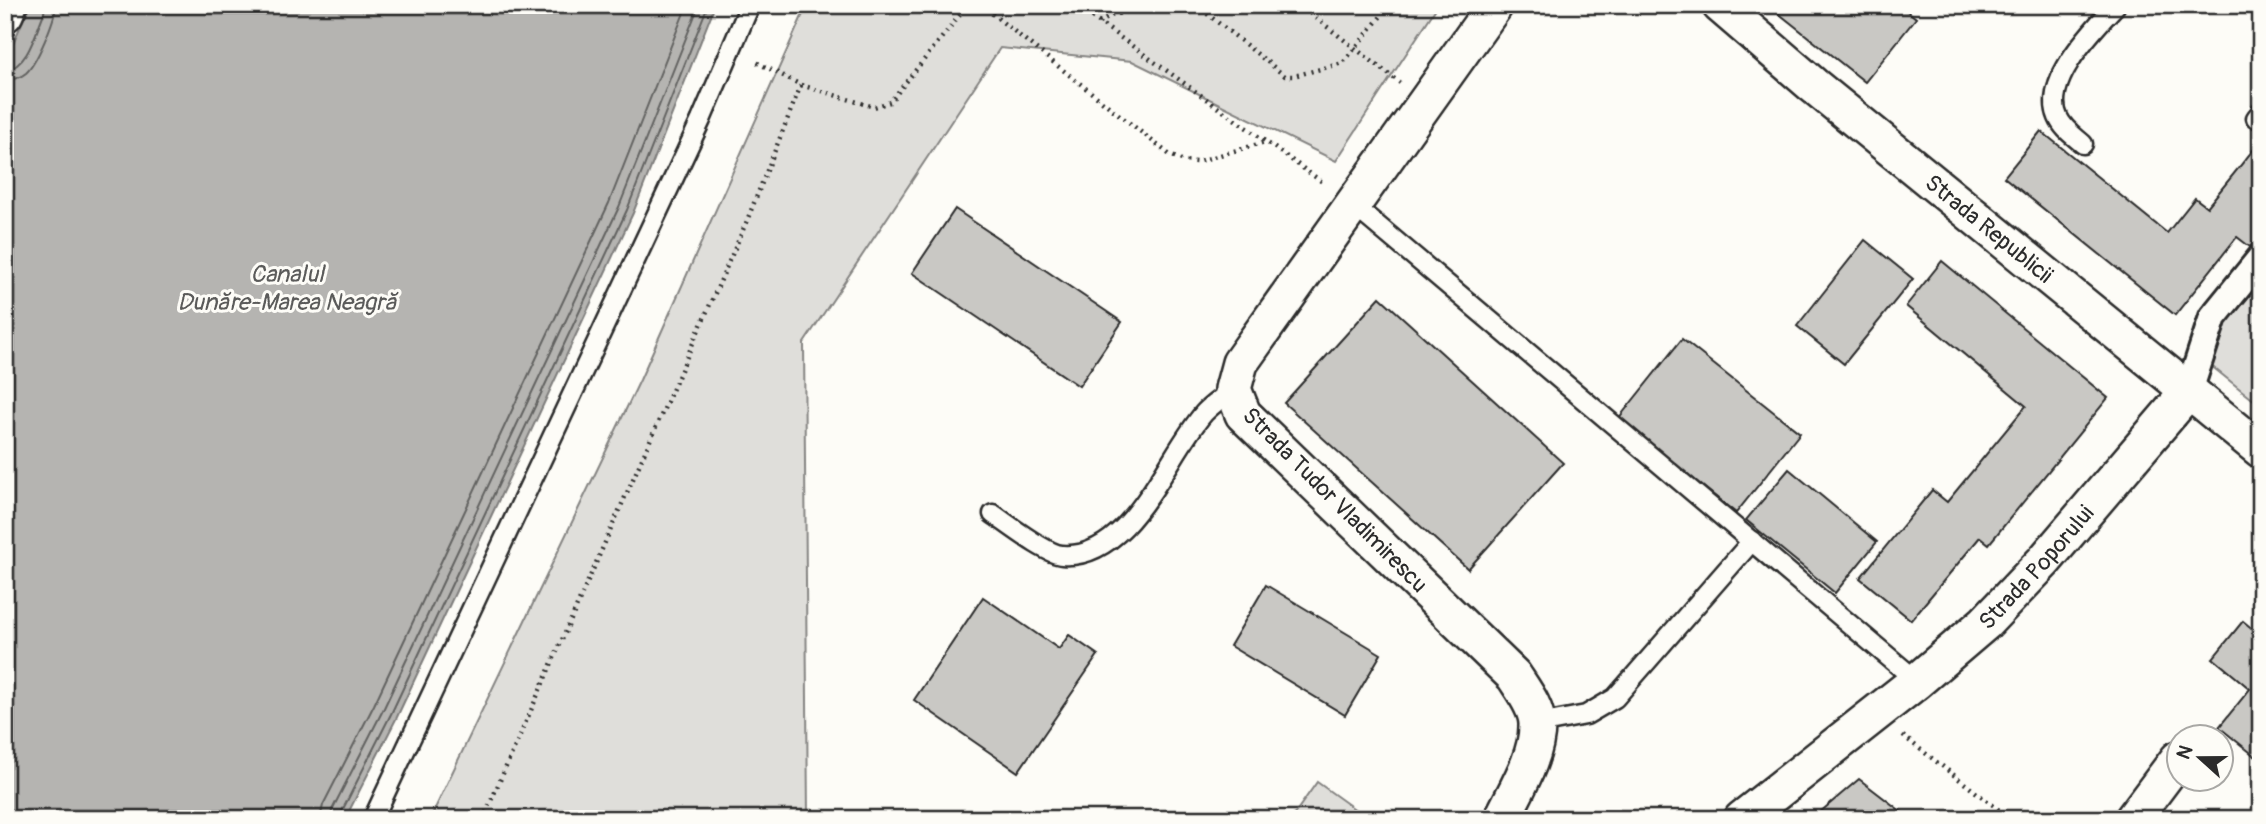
<svg xmlns="http://www.w3.org/2000/svg" width="2266" height="824" viewBox="0 0 2266 824" font-family="Pangolin,sans-serif">
	<style>
		.green { fill: #dfdeda; stroke: #858482; stroke-width: 2 }
		.water { fill: #b5b4b1; stroke: #7e7d7b; stroke-width: 2 }
		.lines { fill: none; stroke-linecap: round; stroke-linejoin: round }
		.shore { stroke: #626261; stroke-width: 2 }
		.building { fill: #c9c8c4; stroke: #2b2b2b; stroke-width: 2 }
		.service-casing { stroke: #2b2b2b; stroke-width: 23 }
		.pedestrian-casing { stroke: #2b2b2b; stroke-width: 32 }
		.minor-casing { stroke: #2b2b2b; stroke-width: 40 }
		.path { stroke: #2b2b2b; stroke-width: 4.5; stroke-dasharray: 2 5; stroke-linecap: butt }
		.service { stroke: #fdfcf7; stroke-width: 18 }
		.pedestrian { stroke: #fdfcf7; stroke-width: 26 }
		.minor { stroke: #fdfcf7; stroke-width: 35 }
		.labels { text-anchor: middle; dominant-baseline: central; stroke-width: 6; stroke-linejoin: round; paint-order: stroke }
		.street-label { font-size: 23px; fill: #2b2b2b; stroke: #fdfcf7 }
		.water-label { font-size: 24px; font-style: italic; fill: #5b5b5a; stroke: #fdfcf7 }
	</style>
	<rect width="100%" height="100%" fill="#fdfcf7"/>
	<filter id="ink" filterUnits="userSpaceOnUse"><feTurbulence type="fractalNoise" baseFrequency=".0143" numOctaves="2"/><feDisplacementMap in="SourceGraphic" scale="14" xChannelSelector="R" yChannelSelector="G"/><feConvolveMatrix kernelMatrix="1 2 1 2 8 2 1 2 1" color-interpolation-filters="sRGB"/></filter>
	<g filter="url(#ink)">
		<g class="green">
			<path d="M807,5H1438L1336,161L1132,61L1000,48L804,343L808,819H430L640,380Z"/>
			<path d="M2261,269V406L2194,352Z"/>
			<path d="M1317,782L1356,810L1359,819H1291Z"/>
		</g>
		<path class="water" d="M30,5H715L633,213L397,717L345,819H5V61Z"/>
		<g class="lines">
			<g class="shore">
				<path d="M5,70C28,68 36,31 44,13L45,5"/>
				<path d="M5,80C13,80 20,78 26,73C37,63 55,20 56,5"/>
				<path d="M320,819L323,805L374,705L609,203L687,5"/>
				<path d="M331,819L332,810L383,710L619,207L699,5"/>
				<path d="M340,819L341,813L391,714L627,210L708,5"/>
			</g>
		</g>
		<g class="building">
			<path d="M1768,5H1900L1916,18L1865,82Z"/>
			<path d="M2041,131L2167,233L2195,198L2207,207L2261,140V234L2250,247L2237,237L2175,315L2004,177Z"/>
			<path d="M955,209L1122,322L1079,386L912,273Z"/>
			<path d="M1865,240L1913,279L1844,364L1797,326Z"/>
			<path d="M1942,261L2108,398L1989,544L1980,537L1911,620L1860,578L1932,490L1947,502L2026,406L1906,306Z"/>
			<path d="M1380,297L1563,463L1468,569L1284,403Z"/>
			<path d="M1682,339L1800,433L1736,513L1618,419Z"/>
			<path d="M1789,469L1877,542L1835,593L1746,520Z"/>
			<path d="M1266,585L1381,654L1345,715L1230,646Z"/>
			<path d="M983,597L1059,649L1069,635L1098,655L1018,772L914,700Z"/>
			<path d="M2243,621L2261,636V761L2219,727L2250,689L2213,658Z"/>
			<path d="M1859,779L1911,819H1812Z"/>
		</g>
		<g class="lines">
			<defs>
				<g id="service">
					<path d="M2256,118L2261,112"/>
					<path d="M2083,144C2074,136 2063,129 2058,117C2042,81 2094,29 2116,5"/>
					<path d="M1352,204L1917,681"/>
					<path d="M993,514C1008,524 1046,554 1062,555C1131,560 1166,456 1204,413C1212,404 1224,397 1233,389"/>
					<path d="M1538,724L1586,715L1615,698L1752,541"/>
					<path d="M373,819L701,120L750,5"/>
				</g>
				<path id="pedestrian" d="M2189,391L2213,317L2261,258"/>
				<g id="minor">
					<path d="M1495,5L1240,363L1233,389L1243,414L1514,676C1523,690 1538,709 1537,726C1537,758 1515,791 1502,819"/>
					<path id="s1" d="M1720,5L1813,85L2261,450"/>
					<path d="M5,14L9,5"/>
					<path id="s2" d="M1742,819L1917,681L1985,623L2044,561L2189,391"/>
					<path d="M2133,819L2178,759"/>
				</g>
			</defs>
			<use href="#service" class="service-casing"/>
			<use href="#pedestrian" class="pedestrian-casing"/>
			<use href="#minor" class="minor-casing"/>
			<g class="path">
				<path d="M981,5L1170,155L1184,161L1196,162L1265,142"/>
				<path d="M1075,5L1325,184"/>
				<path d="M1196,5L1285,76H1294L1343,63L1390,5"/>
				<path d="M1299,5L1400,83"/>
				<path d="M1099,23L1113,15L1153,5"/>
				<path d="M801,85L874,107L890,102L968,5"/>
				<path d="M1903,736L2011,819"/>
				<path d="M483,819L746,223L801,85L754,61"/>
			</g>
			<use href="#service" class="service"/>
			<use href="#pedestrian" class="pedestrian"/>
			<use href="#minor" class="minor"/>
		</g>
	</g>
	<g class="labels">
		<g class="street-label">
			<text stroke="none"><textPath href="#s1" startOffset="350">Strada Republicii</textPath></text>
			<text transform="translate(1335 500) rotate(45)">Strada Tudor Vladimirescu</text>
			<text stroke="none"><textPath href="#s2" startOffset="388">Strada Poporului</textPath></text>
		</g>
		<g class="water-label">
			<text x="287" y="274">Canalul<tspan x="287" dy="28">Dunăre-Marea Neagră</tspan></text>
		</g>
	</g>
	<rect width="2266" height="824" fill="none" stroke="#fdfcf7" stroke-width="28"/>
	<rect x="14" y="14" width="2238" height="796" fill="none" stroke="#2b2b2b" stroke-width="2.5" filter="url(#ink)"/>
	<g transform="translate(2200 758) rotate(291)"><circle r="33" fill="#fdfcf7" stroke="#a9a8a5" stroke-width="2"/>
	<path d="M0-5L12 26L0 18L-12 26Z" fill="#2b2b2b"/>
	<text y="-10" font-size="19" font-weight="bold" text-anchor="middle" fill="#2b2b2b">N</text>
	</g>
</svg>
